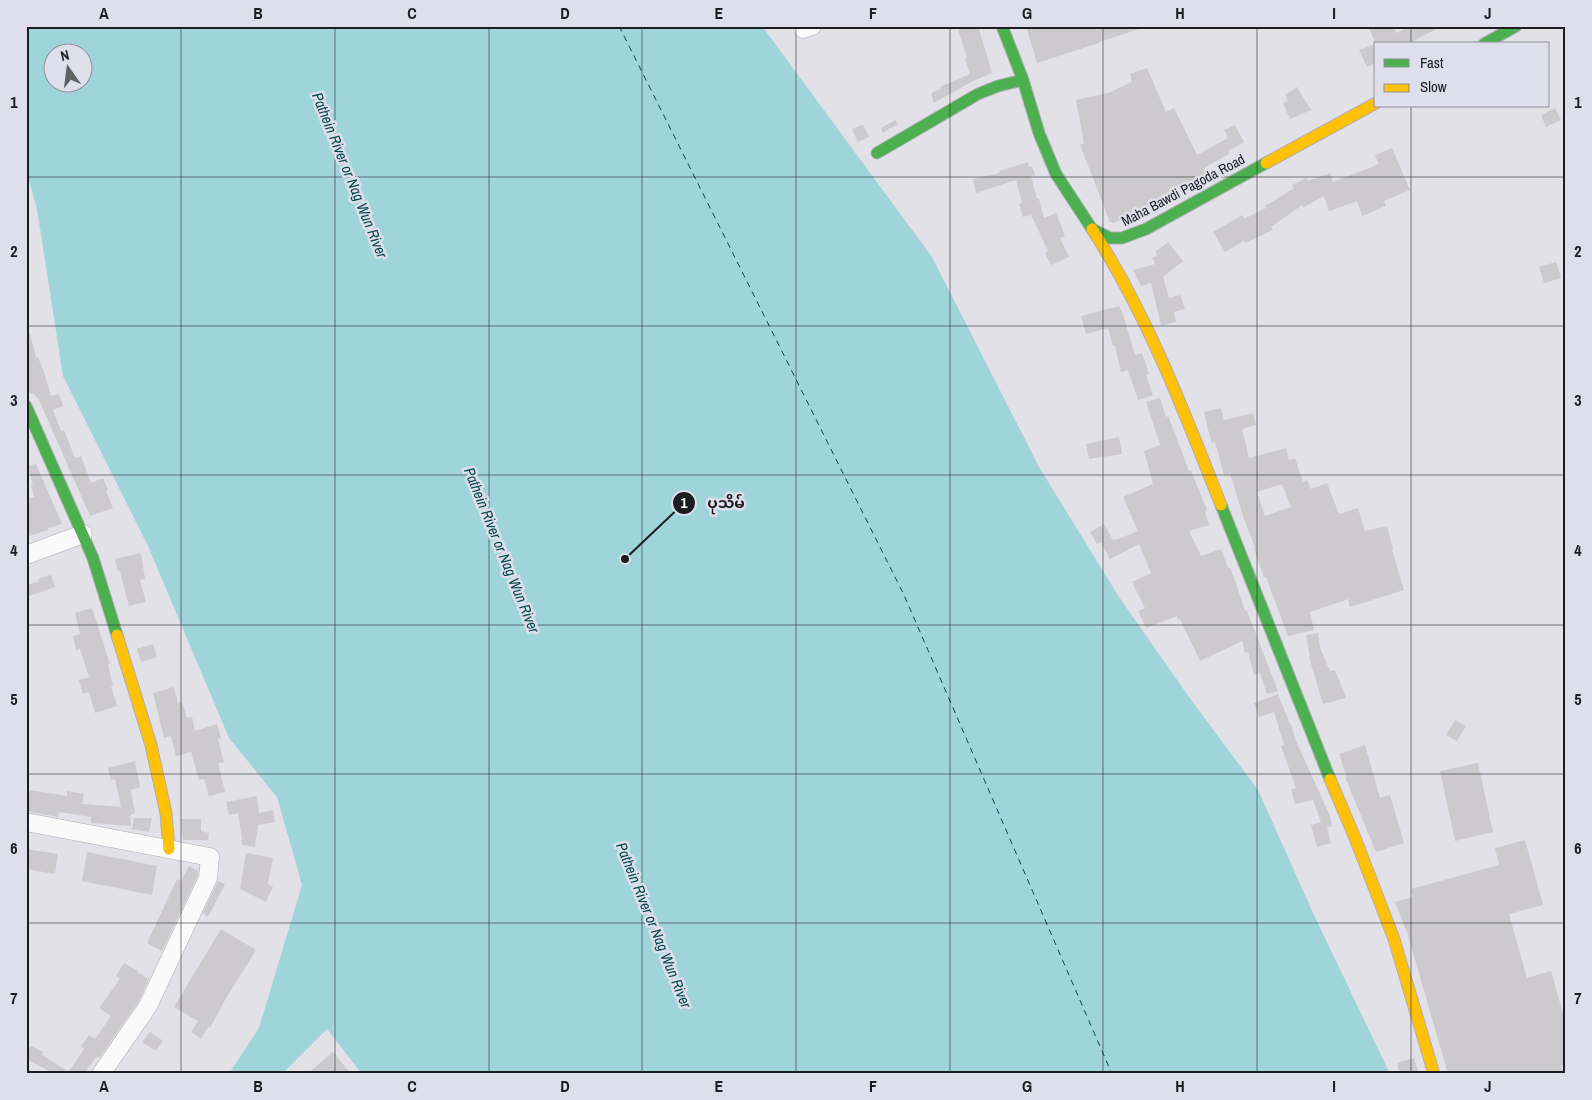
<svg xmlns="http://www.w3.org/2000/svg" width="1592" height="1100" viewBox="0 0 1592 1100" font-family="'Archivo Narrow','Noto Sans Myanmar',sans-serif">
	<style>
		.water { fill: #a0d4db; fill-rule: evenodd }
		.lines { fill: none; stroke-linecap: round; stroke-linejoin: round }
		.ferry { stroke: #00494f; stroke-width: 1; stroke-dasharray: 6 5; stroke-linecap: butt }
		.building { fill: #cccacc; fill-rule: evenodd }
		.street-casing { stroke: #afafb3; stroke-width: 19 }
		.fast-casing { stroke: #afafb3; stroke-width: 13 }
		.slow-casing { stroke: #afafb3; stroke-width: 13 }
		.street { stroke: #fafafb; stroke-width: 18 }
		.fast { stroke: #4caf50; stroke-width: 11 }
		.slow { stroke: #ffc107; stroke-width: 11 }
		.grid { fill: none; stroke: #1c1d21; stroke-width: 1; stroke-opacity: 0.55 }
		.labels { text-anchor: middle; dominant-baseline: central; stroke-width: 5; stroke-linejoin: round; paint-order: stroke }
		.street-label { font-size: 14px; fill: #1c1d21; stroke: #dedfea }
		.water-label { font-size: 15px; font-style: italic; fill: #00494f; stroke: #dedfea }
		.leader { fill: none; stroke: #1c1d21; stroke-width: 2 }
		.callout-dot { fill: #1c1d21; stroke: #dedfea; stroke-width: 2 }
		.mark-label { font-size: 15px; text-anchor: middle; font-weight: bold; fill: #fff }
		.callout-label { font-size: 15px; text-anchor: middle; font-weight: bold; fill: #1c1d21; stroke: #dedfea; stroke-width: 5; stroke-linejoin: round; paint-order: stroke }
		.neatline { fill: none; stroke: #1c1d21; stroke-width: 2 }
		.grid-label { font-size: 16px; text-anchor: middle; font-weight: bold; fill: #1c1d21 }
	</style>
	<rect width="100%" height="100%" fill="#e1e1e7"/>
	<path class="water" d="M26,26H762L932,257L1039,467L1119,597L1189,697L1258,790L1314,915L1390,1074H362L327,1029L282,1074H229L259,1028L302,885L277,797L229,738L148,546L63,376L37,209L26,170ZM52,52H82V82H52Z"/>
	<g class="lines">
		<path class="ferry" d="M619,26L904,595L1112,1074"/>
	</g>
	<g class="building">
		<path d="M957,26H978L992,73L971,82L934,103L931,93L941,89L940,87L970,74L965,59L967,58Z"/>
		<path d="M1026,26H1139V29L1099,42V43L1037,63Z"/>
		<path d="M1368,26H1392L1397,33L1411,26H1442L1408,44H1376Z"/>
		<path d="M1376,44V63L1367,67L1359,50Z"/>
		<path d="M1147,68L1166,112L1174,108L1197,155L1228,138L1224,130L1235,125L1244,142L1228,151L1229,154L1204,168L1209,177L1191,186L1189,182L1162,195L1165,201L1154,207L1113,223L1110,222L1080,145L1084,143L1076,100L1108,93L1132,82L1130,74Z"/>
		<path d="M1297,87L1311,110L1290,119L1283,103L1288,101L1285,95Z"/>
		<path d="M1555,108L1561,120L1546,127L1541,115Z"/>
		<path d="M895,120L898,124L883,133L881,128Z"/>
		<path d="M863,125L869,137L858,142L852,129Z"/>
		<path d="M1392,148L1410,190L1384,201L1386,206L1362,216L1357,201L1329,211L1324,196L1304,207L1302,205L1271,227L1273,230L1245,243L1244,241L1225,252L1213,232L1242,215L1244,219L1266,208L1265,206L1294,188L1292,185L1306,178L1308,181L1330,173L1333,182L1379,164L1375,155Z"/>
		<path d="M1028,162L1029,167L1032,166L1035,175L1031,176L1037,199H1039L1044,218L1056,213L1065,236L1060,238L1069,257L1051,265L1045,253L1048,251L1031,215L1023,217L1019,204L1022,203L1016,180L976,193L973,179L1000,173L999,171Z"/>
		<path d="M1168,242L1183,261L1163,277L1169,298L1180,295L1185,309L1174,312L1176,322L1161,325L1151,283L1141,286L1133,270L1155,264L1152,258L1158,255L1155,252Z"/>
		<path d="M1556,262L1561,278L1544,283L1539,267Z"/>
		<path d="M1119,306L1123,315L1135,355L1142,353L1149,374L1146,375L1153,395L1138,400L1128,370L1121,372L1115,346H1113L1108,328L1086,334L1081,316Z"/>
		<path d="M30,334L36,357H38L45,375L51,396L59,394L63,406L53,410L61,431L64,430L75,458L81,456L91,483L103,478L108,490L106,491L113,508L90,516L39,400L34,394L26,392V335Z"/>
		<path d="M1160,398L1166,417L1168,416L1189,471H1191L1207,510L1205,511L1209,525L1189,531L1201,556L1221,549L1228,568H1230L1236,583L1245,611H1247L1278,691L1267,694L1260,673L1254,675L1248,652L1245,653L1242,641L1200,661L1180,619L1178,620L1177,616L1146,628L1138,611L1145,608L1132,582L1151,573L1139,544L1110,559L1101,542L1097,544L1090,532L1104,524L1113,540L1116,539V540L1138,531L1123,497L1153,484L1144,451L1160,445L1146,402Z"/>
		<path d="M1221,408L1224,420L1253,413L1256,425L1242,429L1249,458L1286,448L1289,460L1295,458L1303,482L1307,480L1311,489L1327,483L1339,514L1358,508L1365,531L1387,526L1393,549L1392,550L1404,590L1350,607L1348,599L1310,612L1314,630L1288,636L1266,577H1264L1256,555L1254,548L1255,547L1245,522L1230,473L1224,475L1215,442L1212,443L1207,426L1204,412ZM1282,484L1291,507L1265,516L1257,492Z"/>
		<path d="M1119,437L1122,454L1089,459L1086,444Z"/>
		<path d="M36,464L62,524L48,528V530L26,537V499L34,497L31,484H33L28,466Z"/>
		<path d="M141,553L145,579L140,580L146,602L129,606L120,571L118,572L115,559Z"/>
		<path d="M51,575L55,587L26,597V586L39,581L38,579Z"/>
		<path d="M92,608L110,664L108,665L113,686H111L117,706L95,713L89,692L83,694L79,680L89,677L80,649L76,650L73,636L80,634L75,613Z"/>
		<path d="M1318,633L1320,648L1330,671L1335,670L1346,698L1323,704L1309,657H1310L1306,635Z"/>
		<path d="M153,644L157,657L141,662L137,649Z"/>
		<path d="M174,687L178,703L182,702L187,718L192,717L195,731L217,724L221,738L218,739L224,762L218,763L225,792L209,796L204,779L199,780L191,752L176,756L171,736L164,738L153,693Z"/>
		<path d="M1278,694L1290,724H1291L1296,741L1330,816L1332,826L1327,828L1331,843L1317,847L1311,825L1321,822L1313,800L1295,804L1291,789L1296,788L1281,746L1284,745L1274,712L1259,717L1254,703Z"/>
		<path d="M1455,720L1466,726L1457,741L1446,735Z"/>
		<path d="M1365,745L1380,798L1390,795L1404,843L1376,852L1345,777H1347L1339,754Z"/>
		<path d="M135,761L140,787L131,790L135,813L130,815L131,826L91,823V817L59,812L58,817L26,811L30,790L67,796V791L84,794L82,804L121,807L115,779L111,780L108,768Z"/>
		<path d="M1478,763L1493,832L1455,841L1440,771Z"/>
		<path d="M257,796L259,813L273,810L275,822L258,825L255,847L242,845V839L238,813L229,815L226,802Z"/>
		<path d="M134,818H152L149,832L132,829Z"/>
		<path d="M181,819H201V831L209,833L208,840H183Z"/>
		<path d="M1525,840L1543,905L1509,914L1527,978L1551,971L1566,1024V1065L1561,1066L1564,1074H1448L1408,935L1395,902L1413,897L1411,889L1499,865L1495,848Z"/>
		<path d="M26,849L58,854L55,874L26,869Z"/>
		<path d="M87,852L157,866L152,895L82,881Z"/>
		<path d="M246,853L273,858L268,884L273,887L266,902L240,889Z"/>
		<path d="M189,866L198,871V875L162,951L147,943L177,879L181,881Z"/>
		<path d="M218,881L225,884L208,917L203,913Z"/>
		<path d="M221,929L256,950L225,1000L210,1028L208,1027L201,1039L191,1032L198,1021L174,1007Z"/>
		<path d="M124,963L138,971L137,972L149,979L139,1001L99,1058L96,1057L84,1074H67L84,1049L81,1046L89,1035L95,1039L111,1016L99,1008L120,979L116,976Z"/>
		<path d="M150,1032L163,1041L156,1051L142,1042Z"/>
		<path d="M31,1046L43,1052L42,1055L66,1070L64,1074H55L26,1059V1055Z"/>
		<path d="M333,1052L351,1074H307Z"/>
		<path d="M1414,1058L1419,1074H1400L1397,1063Z"/>
	</g>
	<g class="lines">
		<defs>
			<g id="street">
				<path d="M803,29L812,26"/>
				<path d="M26,555L83,534"/>
				<path d="M26,822L210,857L208,878L148,1006L101,1074"/>
			</g>
			<g id="fast">
				<path d="M1002,26L1023,80L1039,133L1056,174L1092,229L1110,238H1122L1146,229L1266,163"/>
				<path d="M1484,44L1516,26"/>
				<path d="M877,153L978,94L998,86L1023,80"/>
				<path d="M26,406L93,558L117,635"/>
				<path d="M1221,505L1330,779"/>
			</g>
			<g id="slow">
				<path d="M1266,163L1376,103"/>
				<path d="M1092,229C1147,314 1184,411 1221,505"/>
				<path d="M117,635L151,745L166,813L169,849"/>
				<path d="M1330,779L1355,838L1394,939L1434,1074"/>
			</g>
		</defs>
		<use href="#street" class="street-casing"/>
		<use href="#fast" class="fast-casing"/>
		<use href="#slow" class="slow-casing"/>
		<use href="#street" class="street"/>
		<use href="#fast" class="fast"/>
		<use href="#slow" class="slow"/>
	</g>
	<path class="grid" d="M181,26V1074M335,26V1074M489,26V1074M642,26V1074M796,26V1074M950,26V1074M1103,26V1074M1257,26V1074M1411,26V44M1411,106V1074M26,177H1566M26,326H1566M26,475H1566M26,625H1566M26,774H1566M26,923H1566"/>
	<g class="labels">
		<g class="street-label">
			<text transform="translate(1183 190) rotate(-28)">Maha Bawdi Pagoda Road</text>
		</g>
		<g class="water-label">
			<text transform="translate(350 175) rotate(68)">Pathein River or Nag Wun River</text>
			<text transform="translate(502 550) rotate(68)">Pathein River or Nag Wun River</text>
			<text transform="translate(654 925) rotate(68)">Pathein River or Nag Wun River</text>
		</g>
	</g>
	<path class="leader" d="M625 559L684 503"/>
	<g class="callout-dot">
		<circle cx="625" cy="559" r="5"/>
		<circle cx="684" cy="503" r="12"/>
	</g>
	<g class="mark-label">
		<text x="684" y="508">1</text>
	</g>
	<g class="callout-label">
		<text x="726" y="508">ပုသိမ်</text>
	</g>
	<rect width="1592" height="1100" fill="none" stroke="#dedfea" stroke-width="55"/>
	<rect x="1374" y="42" width="175" height="65" fill="#dedfea" stroke="#90919a"/>
	<rect x="1384" y="59" width="25" height="8" fill="#4caf50" stroke="#90919a"/>
	<text x="1420" y="68" font-size="15" fill="#1c1d21">Fast</text>
	<rect x="1384" y="84" width="25" height="8" fill="#ffc107" stroke="#90919a"/>
	<text x="1420" y="92" font-size="15" fill="#1c1d21">Slow</text>
	<g transform="translate(68 68) rotate(346)"><circle r="24" fill="#dedfea" stroke="#90919a"/>
	<path d="M0-4L9 19L0 12L-9 19Z" fill="#616266"/>
	<text y="-8" font-size="14" font-weight="bold" text-anchor="middle" fill="#1c1d21">N</text>
	</g>
	<rect x="28" y="28" width="1536" height="1044" class="neatline"/>
	<g class="grid-label">
		<text x="104" y="19">A</text>
		<text x="258" y="19">B</text>
		<text x="412" y="19">C</text>
		<text x="565" y="19">D</text>
		<text x="719" y="19">E</text>
		<text x="873" y="19">F</text>
		<text x="1027" y="19">G</text>
		<text x="1180" y="19">H</text>
		<text x="1334" y="19">I</text>
		<text x="1488" y="19">J</text>
		<text x="14" y="108">1</text>
		<text x="1578" y="108">1</text>
		<text x="14" y="257">2</text>
		<text x="1578" y="257">2</text>
		<text x="14" y="406">3</text>
		<text x="1578" y="406">3</text>
		<text x="14" y="556">4</text>
		<text x="1578" y="556">4</text>
		<text x="14" y="705">5</text>
		<text x="1578" y="705">5</text>
		<text x="14" y="854">6</text>
		<text x="1578" y="854">6</text>
		<text x="14" y="1004">7</text>
		<text x="1578" y="1004">7</text>
		<text x="104" y="1092">A</text>
		<text x="258" y="1092">B</text>
		<text x="412" y="1092">C</text>
		<text x="565" y="1092">D</text>
		<text x="719" y="1092">E</text>
		<text x="873" y="1092">F</text>
		<text x="1027" y="1092">G</text>
		<text x="1180" y="1092">H</text>
		<text x="1334" y="1092">I</text>
		<text x="1488" y="1092">J</text>
	</g>
</svg>
